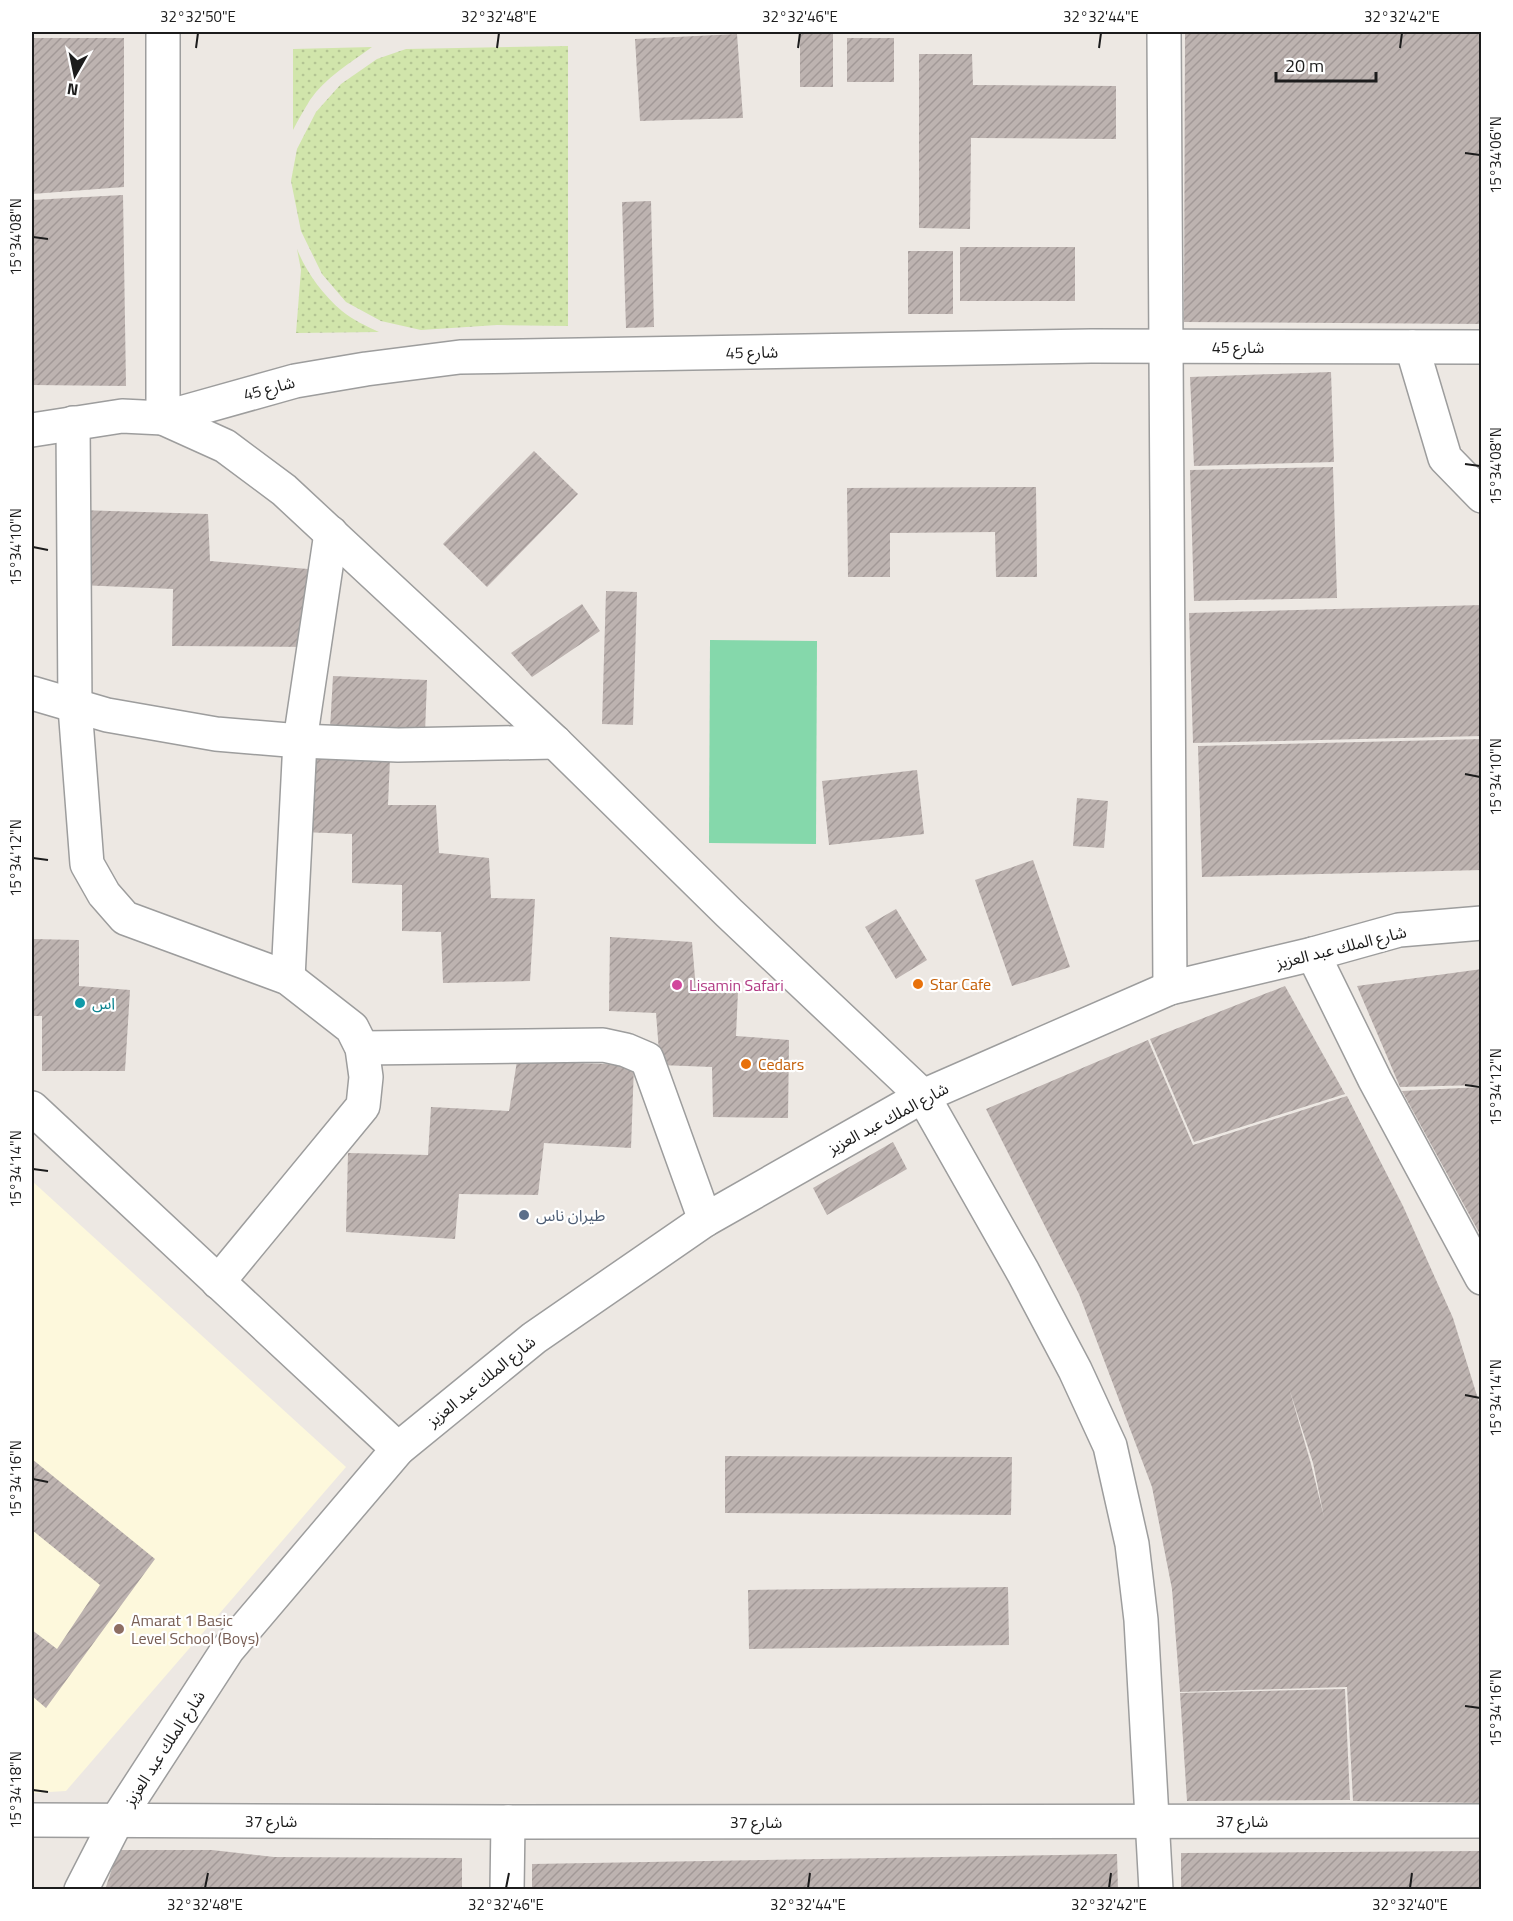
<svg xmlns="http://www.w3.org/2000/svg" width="1513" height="1921" viewBox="0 0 1513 1921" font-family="'Titillium Web','Noto Sans Arabic',sans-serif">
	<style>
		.education { fill: #fdf8dc }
		.grass { fill: url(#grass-dots) }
		.pitch { fill: #85d8ab }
		.building { fill: url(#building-hatch); fill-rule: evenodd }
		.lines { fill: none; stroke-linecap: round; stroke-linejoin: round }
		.minor-casing { stroke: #9d9d9d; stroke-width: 36 }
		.minor { stroke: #fff; stroke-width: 33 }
		.ticks { fill: none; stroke: #1c1c1c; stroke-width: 2 }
		.food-dot { fill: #e8710a; stroke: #fff; stroke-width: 2 }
		.hotel-dot { fill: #d1479c; stroke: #fff; stroke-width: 2 }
		.culture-dot { fill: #0f9aa8; stroke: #fff; stroke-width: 2 }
		.service-dot { fill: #5c6f8a; stroke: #fff; stroke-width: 2 }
		.education-dot { fill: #8d6e63; stroke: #fff; stroke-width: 2 }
		.labels { text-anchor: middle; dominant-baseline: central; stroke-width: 4.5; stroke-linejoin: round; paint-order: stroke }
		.street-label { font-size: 16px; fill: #1c1c1c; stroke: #fff }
		.food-label { font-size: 16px; fill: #c56008; stroke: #fff; text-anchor: start }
		.hotel-label { font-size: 16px; fill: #b23c85; stroke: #fff; text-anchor: start }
		.culture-label { font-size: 16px; fill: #0d838f; stroke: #fff; text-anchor: start }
		.service-label { font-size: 16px; fill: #4e5e75; stroke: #fff; text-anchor: start }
		.education-label { font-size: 16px; fill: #785e54; stroke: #fff; text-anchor: start }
		.neatline { fill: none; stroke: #1c1c1c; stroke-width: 2 }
		.ticks-label { font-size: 15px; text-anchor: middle; fill: #1c1c1c }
	</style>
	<defs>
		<pattern id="grass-dots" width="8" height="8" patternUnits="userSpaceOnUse" patternTransform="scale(1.5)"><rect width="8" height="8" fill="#d1e5ab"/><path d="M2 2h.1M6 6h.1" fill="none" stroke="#b3c493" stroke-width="1.8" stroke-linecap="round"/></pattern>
		<pattern id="building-hatch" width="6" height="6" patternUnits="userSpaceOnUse" patternTransform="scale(1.5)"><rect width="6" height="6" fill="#bdb3b0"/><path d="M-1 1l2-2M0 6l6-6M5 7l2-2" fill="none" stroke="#a29997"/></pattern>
	</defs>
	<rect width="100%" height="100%" fill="#ede8e3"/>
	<path class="education" d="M32,1181L346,1467L66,1791L32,1793Z"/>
	<g class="grass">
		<path d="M568,46V326L497,325L421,330L381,321L346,302L322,274L301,231L291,181L297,149L316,112L341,84L377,59L406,49Z"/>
		<path d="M372,47C350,63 325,78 310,100C304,110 298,120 293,130V49Z"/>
		<path d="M297,249C306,272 323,295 342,311C353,320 366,326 379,332L296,333L301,270Z"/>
	</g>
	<path class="pitch" d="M710,640L817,641L816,844L709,843Z"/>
	<g class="building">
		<rect x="800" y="32" width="33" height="55"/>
		<path d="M1185,32H1482V324L1184,322Z"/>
		<path d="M737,34L743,118L640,121L635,39Z"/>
		<path d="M32,38H124V187L32,194Z"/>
		<rect x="847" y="38" width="47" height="44"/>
		<path d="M919,54H972L973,85L1116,86V139L971,138L970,229L919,228Z"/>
		<path d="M123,195L126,386L32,385V200Z"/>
		<path d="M651,201L654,327L626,328L622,202Z"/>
		<rect x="960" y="247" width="115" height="54"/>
		<rect x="908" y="251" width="45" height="63"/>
		<path d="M1331,372L1334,462L1194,466L1190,377Z"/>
		<path d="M534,451L578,494L487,587L443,544Z"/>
		<path d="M1333,467L1337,598L1194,601L1190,470Z"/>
		<path d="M1036,487L1037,577H996L995,532L890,533V577H848L847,488Z"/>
		<path d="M79,510L208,514L210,561L308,569V647L172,646L173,589L79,585Z"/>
		<path d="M606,591L637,592L633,725L602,724Z"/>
		<path d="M582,604L600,631L532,677L511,653Z"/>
		<path d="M1482,605V736L1193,743L1189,613Z"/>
		<path d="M333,676L427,680L425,733L330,729Z"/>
		<path d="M1482,739V870L1202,877L1198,746Z"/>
		<path d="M304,756L390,759L388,805H436L439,853L489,858L491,898L535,899L530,981L443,983L441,932L402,931V885L352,883V834L302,832Z"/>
		<path d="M917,770L924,834L829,845L822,781Z"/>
		<path d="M1077,798L1108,801L1104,848L1073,846Z"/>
		<path d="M1033,860L1070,967L1012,986L975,880Z"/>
		<path d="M896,909L927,960L896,979L865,927Z"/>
		<path d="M610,937L692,942L696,990L738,991L736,1036L789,1040L788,1118L713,1117L712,1067L660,1065L656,1013L609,1011Z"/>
		<path d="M32,939L79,940V986L130,990L125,1071H42V1016H32Z"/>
		<path d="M1482,969V1085L1400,1087L1357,986Z"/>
		<path d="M1285,986L1345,1094L1194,1142L1150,1039Z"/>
		<path d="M1148,1040L1193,1145L1347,1096L1403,1206L1453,1318L1482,1412V1803L1353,1801L1347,1687L1180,1692L1172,1589L1152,1487L1079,1294L986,1109ZM1289,1388L1313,1463L1324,1517L1311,1464Z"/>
		<path d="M517,1061L634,1065L631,1148L544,1143L538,1195L459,1194L455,1239L346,1232L348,1153L428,1155L431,1107L509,1111Z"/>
		<path d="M1482,1087V1238L1402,1091Z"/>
		<path d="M893,1142L907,1169L827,1215L813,1188Z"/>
		<path d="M725,1456L1012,1457L1011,1515L725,1513Z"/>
		<path d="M32,1459L155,1559L46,1708L32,1696V1630L57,1649L100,1585L32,1530Z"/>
		<path d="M1008,1587L1009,1645L749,1649L748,1590Z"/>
		<path d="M1345,1689L1350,1800L1187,1801L1180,1693Z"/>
		<path d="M118,1850H212L274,1857L462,1858V1890H105Z"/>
		<path d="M1482,1851V1890H1181V1853Z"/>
		<path d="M1117,1854L1118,1890H532V1864Z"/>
	</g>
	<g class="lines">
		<defs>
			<g id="minor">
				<path d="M163,32V418L225,446L284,490L555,742L729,913L923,1096L1023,1272L1075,1370L1110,1446L1132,1544L1141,1620L1156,1890"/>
				<path d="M1164,32L1170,988"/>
				<path d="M1412,347L1445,458L1482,496"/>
				<path d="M73,423L75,707L87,864L104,894L125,918L288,978L352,1028L362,1048L366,1077L363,1106L218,1282"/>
				<path d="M32,430L122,416L163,418L295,381L366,369L460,357L1091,346L1482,347"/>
				<path d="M32,693L107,715L216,734L300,741L398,745L555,742"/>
				<path d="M1313,954L1375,1080L1482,1278"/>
				<path d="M288,978L300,741L331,533"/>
				<path d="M362,1048L603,1045L626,1050L647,1059L705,1220"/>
				<path d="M32,1108L398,1449"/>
				<path d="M32,1820L508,1822L1482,1821"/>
				<path d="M81,1890L117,1820L228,1649L398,1449L534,1338L705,1220L923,1096L1170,988L1313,954L1399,930L1482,923"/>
				<path d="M507,1890L508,1822"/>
			</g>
		</defs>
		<use href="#minor" class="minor-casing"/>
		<use href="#minor" class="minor"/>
	</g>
	<path class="ticks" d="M196,48L198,33M497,48L499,33M798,48L800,33M1099,48L1101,33M1400,48L1402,33M1465,153L1480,155M33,237L48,239M1465,464L1480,466M33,547L48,550M1465,774L1480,777M33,858L48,860M1465,1085L1480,1087M33,1169L48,1171M1465,1395L1480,1398M33,1479L48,1482M1465,1706L1480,1708M33,1790L48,1792M205,1888L208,1873M506,1888L509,1873M808,1888L810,1873M1109,1888L1111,1873M1410,1888L1412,1873"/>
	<g class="food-dot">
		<circle cx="918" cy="984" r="6"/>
		<circle cx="746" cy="1064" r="6"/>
	</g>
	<circle class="hotel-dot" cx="677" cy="985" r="6"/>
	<circle class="culture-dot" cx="80" cy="1003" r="6"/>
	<circle class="service-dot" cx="524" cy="1215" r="6"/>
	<circle class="education-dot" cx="119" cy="1629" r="6"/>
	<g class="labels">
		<g class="street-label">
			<text x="1238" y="347">شارع 45</text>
			<text transform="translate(752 352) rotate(-1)">شارع 45</text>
			<text transform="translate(269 388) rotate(-15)">شارع 45</text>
			<text transform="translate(1341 947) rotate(-14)">شارع الملك عبد العزيز</text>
			<text transform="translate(888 1118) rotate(-28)">شارع الملك عبد العزيز</text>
			<text transform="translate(481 1381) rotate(-39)">شارع الملك عبد العزيز</text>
			<text transform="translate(164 1748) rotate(-57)">شارع الملك عبد العزيز</text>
			<text x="271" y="1821">شارع 37</text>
			<text x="1242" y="1821">شارع 37</text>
			<text x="756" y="1822">شارع 37</text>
		</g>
		<g class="food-label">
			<text x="930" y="984">Star Cafe</text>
			<text x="758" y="1064">Cedars</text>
		</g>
		<g class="hotel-label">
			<text x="689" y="985">Lisamin Safari</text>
		</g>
		<g class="culture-label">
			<text x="92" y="1003">اس</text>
		</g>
		<g class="service-label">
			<text x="536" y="1215">طيران ناس</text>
		</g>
		<g class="education-label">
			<text x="131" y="1620">Amarat 1 Basic<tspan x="131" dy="18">Level School (Boys)</tspan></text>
		</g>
	</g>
	<rect width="1513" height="1921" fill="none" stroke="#ffffff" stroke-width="66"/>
	<g transform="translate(75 75) rotate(189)" stroke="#ffffff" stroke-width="4.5" paint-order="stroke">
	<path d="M0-4.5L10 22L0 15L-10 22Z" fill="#1c1c1c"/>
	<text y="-9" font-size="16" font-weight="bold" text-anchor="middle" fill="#1c1c1c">N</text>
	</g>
	<path d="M1276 72v9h100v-9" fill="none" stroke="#1c1c1c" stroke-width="3"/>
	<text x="1285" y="72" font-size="18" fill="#1c1c1c" stroke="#ffffff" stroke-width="4.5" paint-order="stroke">20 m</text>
	<rect x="33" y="33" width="1447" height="1855" class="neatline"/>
	<g class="ticks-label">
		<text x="198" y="22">32°32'50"E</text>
		<text x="499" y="22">32°32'48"E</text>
		<text x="800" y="22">32°32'46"E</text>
		<text x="1101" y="22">32°32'44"E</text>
		<text x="1402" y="22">32°32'42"E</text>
		<text transform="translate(1496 155) rotate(-90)" y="5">15°34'06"N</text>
		<text transform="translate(16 237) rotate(-90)" y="5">15°34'08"N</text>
		<text transform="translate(1496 466) rotate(-90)" y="5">15°34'08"N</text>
		<text transform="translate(16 547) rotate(-90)" y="5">15°34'10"N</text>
		<text transform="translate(1496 777) rotate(-90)" y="5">15°34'10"N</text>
		<text transform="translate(16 858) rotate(-90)" y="5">15°34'12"N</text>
		<text transform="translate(1496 1087) rotate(-90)" y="5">15°34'12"N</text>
		<text transform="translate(16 1169) rotate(-90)" y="5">15°34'14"N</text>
		<text transform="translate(1496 1398) rotate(-90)" y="5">15°34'14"N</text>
		<text transform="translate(16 1479) rotate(-90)" y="5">15°34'16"N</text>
		<text transform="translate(1496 1708) rotate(-90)" y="5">15°34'16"N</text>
		<text transform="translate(16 1790) rotate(-90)" y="5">15°34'18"N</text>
		<text x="205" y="1910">32°32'48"E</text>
		<text x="506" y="1910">32°32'46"E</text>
		<text x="808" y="1910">32°32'44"E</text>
		<text x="1109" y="1910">32°32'42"E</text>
		<text x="1410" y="1910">32°32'40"E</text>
	</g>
</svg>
